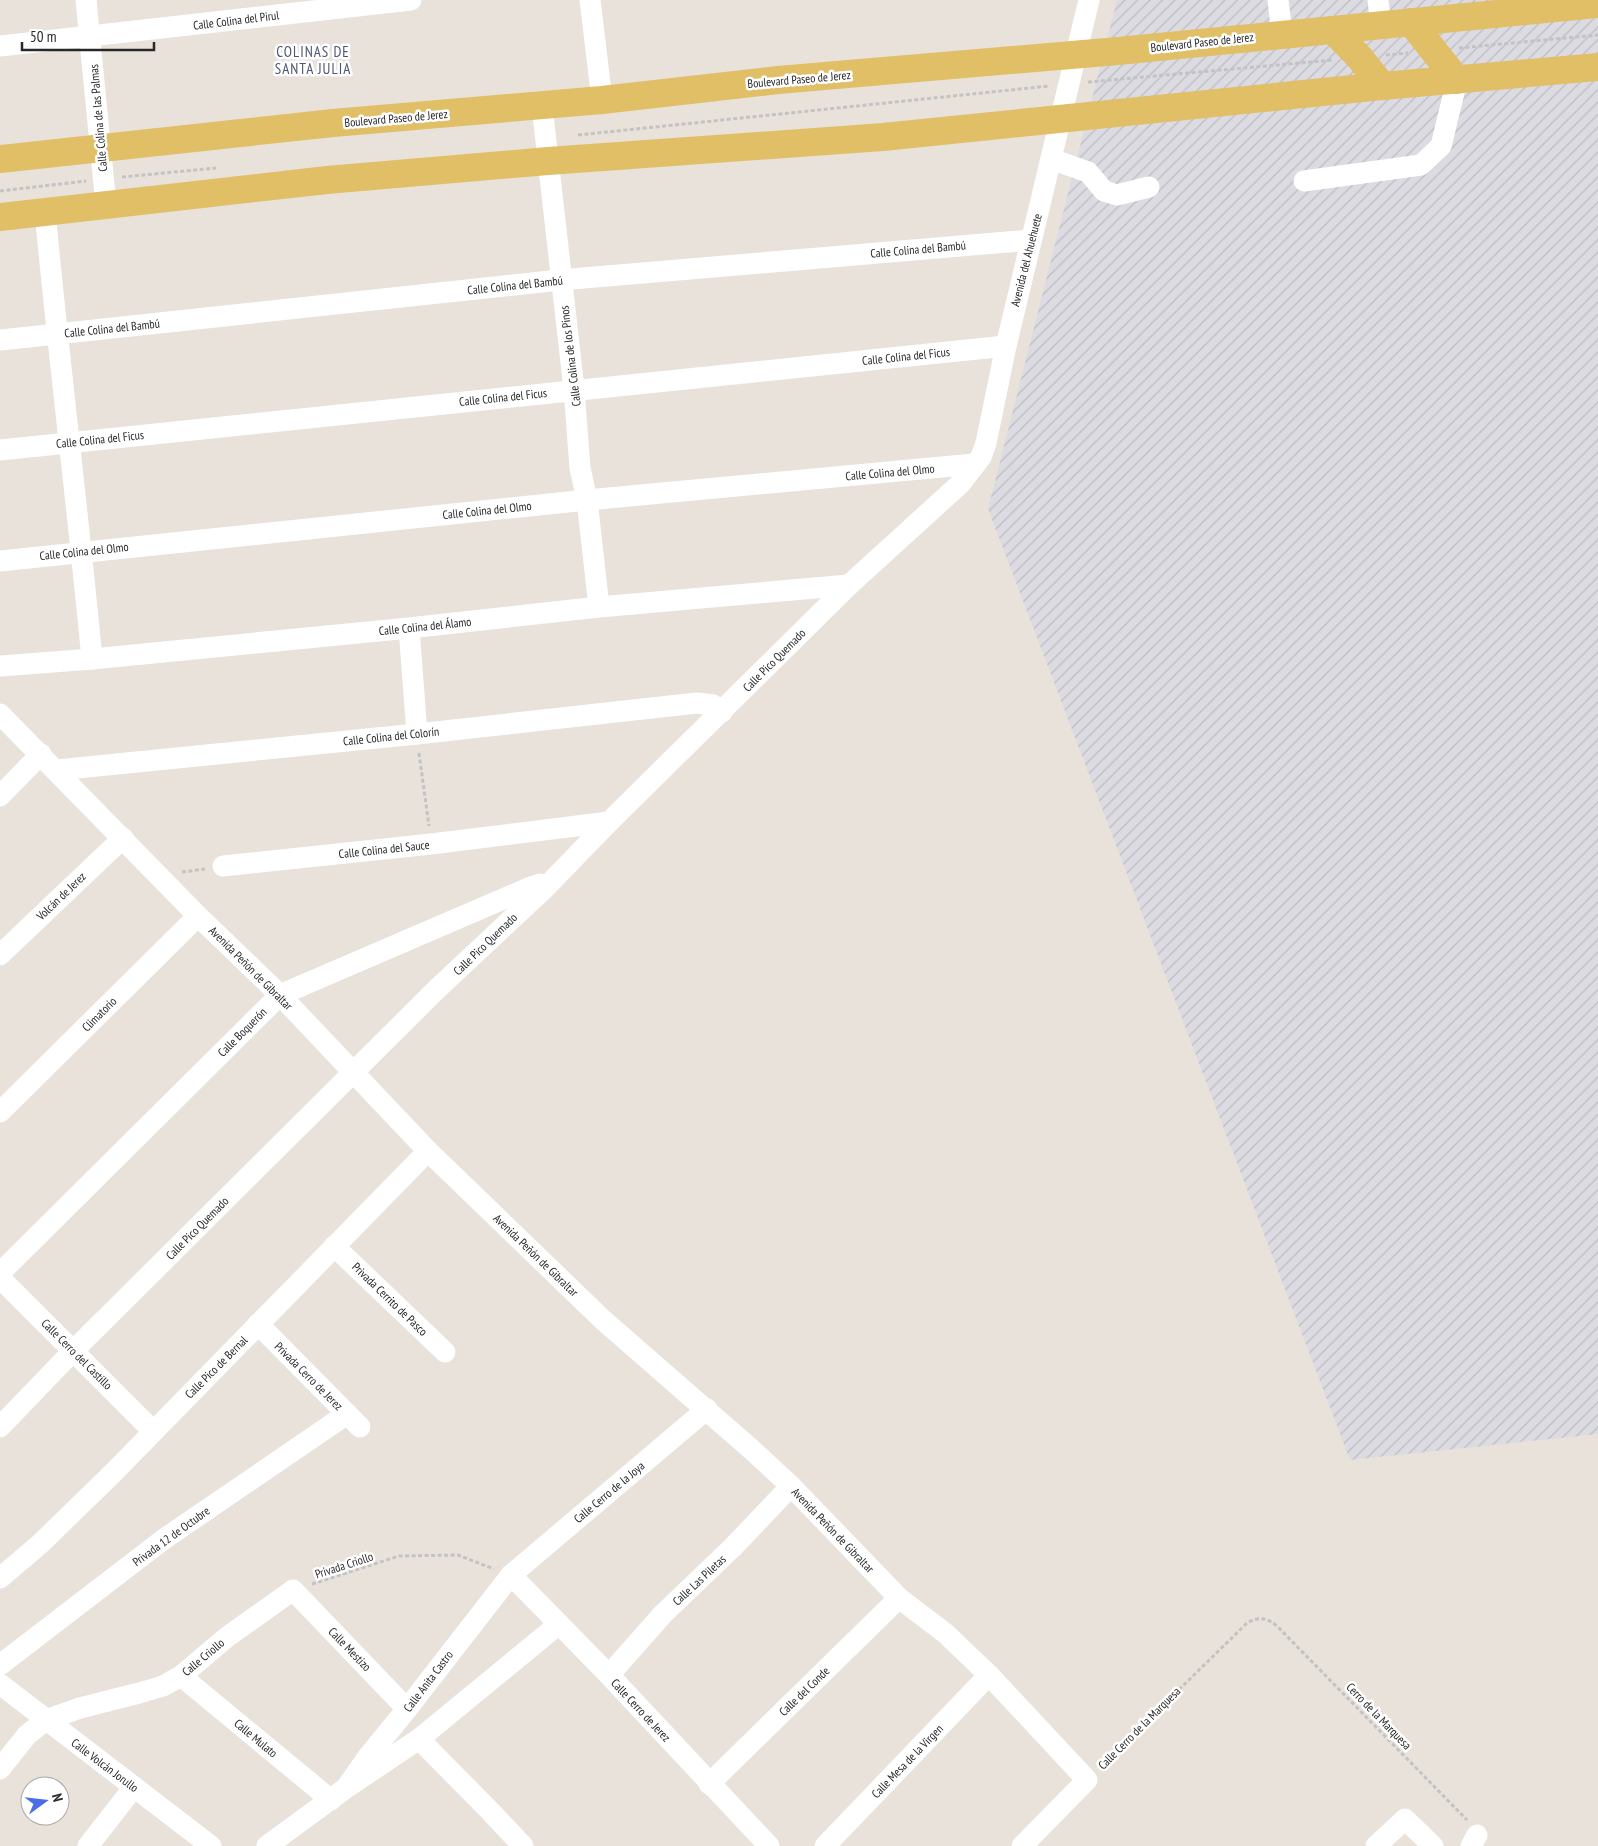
<svg xmlns="http://www.w3.org/2000/svg" width="1598" height="1846" viewBox="0 0 1598 1846" font-family="'PT Sans Narrow',sans-serif">
	<style>
		.industrial { fill: url(#industrial-furrows) }
		.lines { fill: none; stroke-linecap: round; stroke-linejoin: round }
		.path { stroke: #c3c3c3; stroke-width: 3; stroke-dasharray: 4 2.5; stroke-linecap: butt }
		.minor { stroke: #fff; stroke-width: 21 }
		.major { stroke: #e1bf67; stroke-width: 28 }
		.labels { text-anchor: middle; dominant-baseline: central; stroke-width: 5; stroke-linejoin: round; paint-order: stroke }
		.street-label { font-size: 12px; fill: #282828; stroke: #fff }
		.quarter-label { font-size: 15px; letter-spacing: 1px; fill: #4d5673; stroke: #fff }
	</style>
	<defs>
		<pattern id="industrial-furrows" width="10" height="10" patternUnits="userSpaceOnUse" patternTransform="scale(1.25)"><rect width="10" height="10" fill="#dcdbe2"/><path d="M-1 1l2-2M0 10L10 0M9 11l2-2" fill="none" stroke="#bdbcc2"/></pattern>
	</defs>
	<rect width="100%" height="100%" fill="#e9e2db"/>
	<path class="industrial" d="M1117,0H1598V1434L1350,1460L988,509Z"/>
	<g class="lines">
		<g class="path">
			<path d="M1459,48L1598,35"/>
			<path d="M1386,55L1408,53"/>
			<path d="M1088,82L1333,60"/>
			<path d="M578,135L1049,86"/>
			<path d="M122,177L216,168"/>
			<path d="M0,191L86,181"/>
			<path d="M419,753L429,826"/>
			<path d="M182,872L205,869"/>
			<path d="M312,1584L399,1556L458,1555L494,1569"/>
			<path d="M1100,1767L1247,1623C1259,1616 1267,1618 1277,1626L1467,1820"/>
		</g>
		<g class="minor">
			<path d="M86,0L106,205"/>
			<path d="M590,0L602,100"/>
			<path d="M1278,0L1282,35"/>
			<path d="M1378,0L1381,25"/>
			<path d="M0,46L411,0"/>
			<path d="M542,106L574,389L580,468L587,500L599,607"/>
			<path d="M1051,159L1088,172L1104,191L1117,195L1149,187"/>
			<path d="M1304,181L1421,165L1441,146L1457,80"/>
			<path d="M45,212C59,361 78,510 92,659"/>
			<path d="M0,340L560,280L1031,240"/>
			<path d="M0,450L1006,346"/>
			<path d="M0,561L587,500L974,464"/>
			<path d="M409,628L417,734"/>
			<path d="M0,666L92,659L409,628L599,607L849,585"/>
			<path d="M0,714L198,916L280,995L428,1151L603,1320L751,1449L791,1486L899,1598L945,1633L989,1675L1087,1780L1022,1846"/>
			<path d="M57,770L417,734L697,703L713,705L722,712"/>
			<path d="M0,796L41,754"/>
			<path d="M223,866L431,844L609,822"/>
			<path d="M0,955L123,838"/>
			<path d="M0,1112L198,916"/>
			<path d="M334,1246L445,1352"/>
			<path d="M0,1273L280,995L531,887L540,884L545,887"/>
			<path d="M0,1278L153,1431"/>
			<path d="M258,1324L360,1427"/>
			<path d="M0,1427L74,1350L437,989L545,888L609,822L849,585L960,484L981,457L986,443L1006,346L1089,0"/>
			<path d="M511,1575L609,1675L769,1846"/>
			<path d="M0,1578L40,1544L113,1473L428,1151"/>
			<path d="M0,1665L164,1539L347,1414"/>
			<path d="M609,1675L663,1614L733,1547L791,1486"/>
			<path d="M181,1676L331,1800"/>
			<path d="M0,1684L211,1846"/>
			<path d="M419,1739L491,1812L523,1846"/>
			<path d="M0,1769L27,1735L46,1720L80,1708L139,1693L163,1686L181,1676L227,1637L293,1590L407,1709"/>
			<path d="M709,1784L899,1598"/>
			<path d="M346,1788L367,1758L407,1709L511,1575L707,1409"/>
			<path d="M88,1846L134,1787"/>
			<path d="M267,1846L346,1788L419,1739L559,1624"/>
			<path d="M825,1846L989,1675"/>
			<path d="M1376,1846L1405,1819L1433,1846"/>
			<path d="M1471,1846L1477,1835"/>
		</g>
		<g class="major">
			<path d="M1411,22L1457,80"/>
			<path d="M1333,30L1360,58L1382,86"/>
			<path d="M0,159L333,123L602,100L778,80L1118,51L1598,4"/>
			<path d="M0,217L327,180L548,161L883,137L1382,86L1598,67"/>
		</g>
	</g>
	<g class="labels">
		<g class="street-label">
			<text transform="translate(236 20) rotate(-7)">Calle Colina del Pirul</text>
			<text transform="translate(1202 42) rotate(-6)">Boulevard Paseo de Jerez</text>
			<text transform="translate(799 79) rotate(-5)">Boulevard Paseo de Jerez</text>
			<text transform="translate(98 118) rotate(-95)">Calle Colina de las Palmas</text>
			<text transform="translate(396 118) rotate(-5)">Boulevard Paseo de Jerez</text>
			<text transform="translate(918 249) rotate(-5)">Calle Colina del Bambú</text>
			<text transform="translate(1026 260) rotate(-76)">Avenida del Ahuehuete</text>
			<text transform="translate(515 285) rotate(-6)">Calle Colina del Bambú</text>
			<text transform="translate(112 328) rotate(-6)">Calle Colina del Bambú</text>
			<text transform="translate(570 356) rotate(-97)">Calle Colina de los Pinos</text>
			<text transform="translate(906 356) rotate(-6)">Calle Colina del Ficus</text>
			<text transform="translate(503 397) rotate(-6)">Calle Colina del Ficus</text>
			<text transform="translate(100 439) rotate(-6)">Calle Colina del Ficus</text>
			<text transform="translate(890 472) rotate(-5)">Calle Colina del Olmo</text>
			<text transform="translate(487 510) rotate(-6)">Calle Colina del Olmo</text>
			<text transform="translate(84 551) rotate(-6)">Calle Colina del Olmo</text>
			<text transform="translate(425 626) rotate(-6)">Calle Colina del Álamo</text>
			<text transform="translate(774 660) rotate(-45)">Calle Pico Quemado</text>
			<text transform="translate(391 736) rotate(-6)">Calle Colina del Colorín</text>
			<text transform="translate(384 849) rotate(-6)">Calle Colina del Sauce</text>
			<text transform="translate(61 896) rotate(-44)">Volcán de Jerez</text>
			<text transform="translate(485 944) rotate(-44)">Calle Pico Quemado</text>
			<text transform="translate(251 968) rotate(45)">Avenida Peñón de Gibraltar</text>
			<text transform="translate(99 1014) rotate(-45)">Climatorio</text>
			<text transform="translate(242 1032) rotate(-45)">Calle Boquerón</text>
			<text transform="translate(197 1228) rotate(-45)">Calle Pico Quemado</text>
			<text transform="translate(536 1255) rotate(44)">Avenida Peñón de Gibraltar</text>
			<text transform="translate(390 1299) rotate(44)">Privada Cerrito de Pasco</text>
			<text transform="translate(77 1354) rotate(45)">Calle Cerro del Castillo</text>
			<text transform="translate(216 1367) rotate(-45)">Calle Pico de Bernal</text>
			<text transform="translate(309 1376) rotate(45)">Privada Cerro de Jerez</text>
			<text transform="translate(609 1492) rotate(-40)">Calle Cerro de la Joya</text>
			<text transform="translate(833 1530) rotate(46)">Avenida Peñón de Gibraltar</text>
			<text transform="translate(171 1536) rotate(-36)">Privada 12 de Octubre</text>
			<text transform="translate(344 1565) rotate(-18)">Privada Criollo</text>
			<text transform="translate(699 1580) rotate(-43)">Calle Las Piletas</text>
			<text transform="translate(350 1649) rotate(46)">Calle Mestizo</text>
			<text transform="translate(203 1657) rotate(-40)">Calle Criollo</text>
			<text transform="translate(428 1681) rotate(-53)">Calle Anita Castro</text>
			<text transform="translate(804 1691) rotate(-44)">Calle del Conde</text>
			<text transform="translate(641 1710) rotate(47)">Calle Cerro de Jerez</text>
			<text transform="translate(1379 1716) rotate(46)">Cerro de la Marquesa</text>
			<text transform="translate(1139 1728) rotate(-45)">Calle Cerro de la Marquesa</text>
			<text transform="translate(256 1738) rotate(40)">Calle Mulato</text>
			<text transform="translate(907 1761) rotate(-46)">Calle Mesa de la Virgen</text>
			<text transform="translate(105 1765) rotate(37)">Calle Volcán Jorullo</text>
		</g>
		<g class="quarter-label">
			<text x="313" y="51">COLINAS DE<tspan x="313" dy="17">SANTA JULIA</tspan></text>
		</g>
	</g>
	<g transform="translate(45 1801) rotate(75)"><circle r="24" fill="#ffffff" stroke="#a9a9a9"/>
	<path d="M0-4L9 19L0 12L-9 19Z" fill="#4a6ee6"/>
	<text y="-8" font-size="14" font-weight="bold" text-anchor="middle" fill="#282828">N</text>
	</g>
	<path d="M22 42v8h132v-8" fill="none" stroke="#282828" stroke-width="2.5"/>
	<text x="30" y="42" font-size="15" fill="#282828" stroke="#ffffff" stroke-width="4" paint-order="stroke">50 m</text>
</svg>
